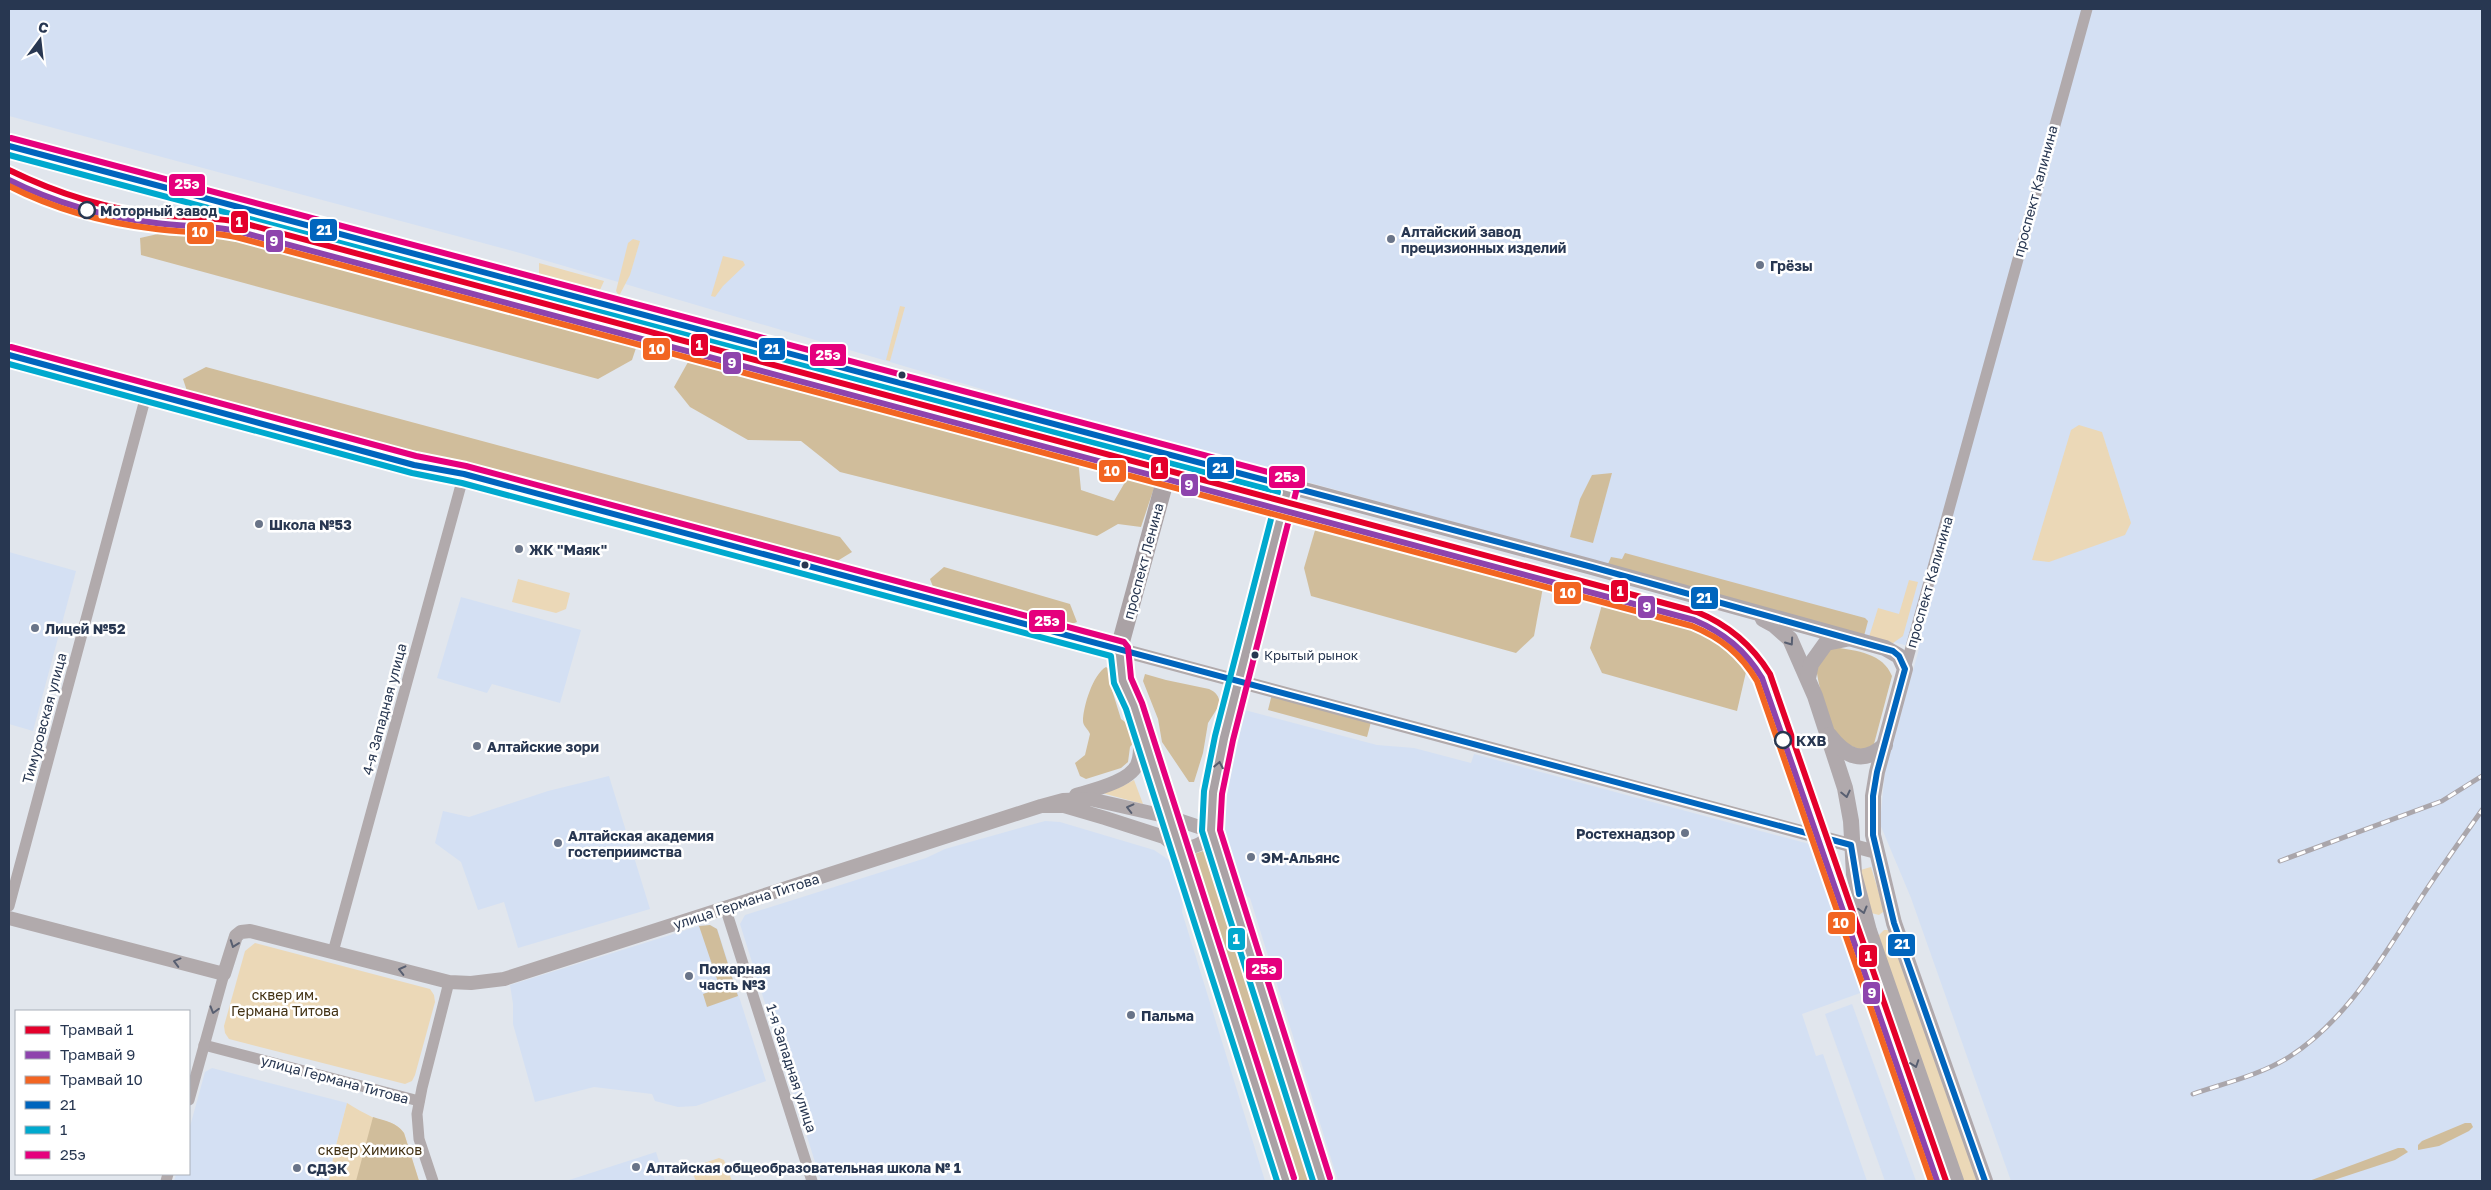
<svg xmlns="http://www.w3.org/2000/svg" width="2491" height="1190" viewBox="0 0 2491 1190" font-family="'Golos Text',sans-serif">
	<style>
		.built { fill: #d4e0f3 }
		.green { fill: #ebd8b7 }
		.forest { fill: #d0bd9b }
		.lines { fill: none; stroke-linecap: round; stroke-linejoin: round }
		.minor { stroke: #b1aaac; stroke-width: 11 }
		.tertiary { stroke: #b1aaac; stroke-width: 14 }
		.secondary { stroke: #b0a9ac; stroke-width: 16 }
		.primary { stroke: #aaa2a5; stroke-width: 18 }
		.rail-casing { stroke: #aaa6ab; stroke-width: 5 }
		.rail { stroke: #fff; stroke-width: 3; stroke-dasharray: 9; stroke-linecap: butt }
		.bus-1-casing { stroke: #fff; stroke-width: 10 }
		.bus-2-casing { stroke: #fff; stroke-width: 10 }
		.bus-3-casing { stroke: #fff; stroke-width: 10 }
		.bus-1 { stroke: #0065bd; stroke-width: 6 }
		.bus-2 { stroke: #00a9ce; stroke-width: 6 }
		.bus-3 { stroke: #e5007d; stroke-width: 6 }
		.tram-1-casing { stroke: #fff; stroke-width: 10 }
		.tram-2-casing { stroke: #fff; stroke-width: 10 }
		.tram-3-casing { stroke: #fff; stroke-width: 10 }
		.tram-1 { stroke: #e4002b; stroke-width: 6 }
		.tram-2 { stroke: #8e44ad; stroke-width: 6 }
		.tram-3 { stroke: #f26522; stroke-width: 6 }
		.oneway { stroke: #585f71 }
		.oneway2 { stroke: #565c6e }
		.stop-dot { fill: #fff; stroke: #283751; stroke-width: 2.5 }
		.poi-dot { fill: #697488; stroke: #fff; stroke-width: 2 }
		.bus-dot { fill: #283751; stroke: #fff; stroke-width: 2 }
		.labels { text-anchor: middle; dominant-baseline: central; stroke-width: 5; stroke-linejoin: round; paint-order: stroke }
		.bus-label { font-size: 13px; fill: #283751; stroke: #fff; text-anchor: start }
		.street-label { font-size: 14px; fill: #283751; stroke: #fff }
		.stop-label { font-size: 14px; font-weight: bold; fill: #283751; stroke: #fff; text-anchor: start }
		.poi-label { font-size: 14px; font-weight: bold; fill: #283751; stroke: #fff; text-anchor: start }
		.park-label { font-size: 14px; fill: #413012; stroke: #fff }
		.line-badge { stroke: #fff; stroke-width: 2 }
		.badge-label { font-size: 14px; text-anchor: middle; font-weight: bold; fill: #fff }
	</style>
	<rect width="100%" height="100%" fill="#e1e6ed"/>
	<g class="built">
		<path d="M9,9H2482V1181H2011L1911,898L1880,824L1885,770L1919,649L1161,442L520,253L9,116Z"/>
		<path d="M9,552L76,571L33,731L9,724Z"/>
		<path d="M461,597L581,630L560,703L492,684L487,693L437,678Z"/>
		<path d="M1237,708L1377,745L1414,748L1471,763L1474,754L1813,845L1863,992L1802,1014L1816,1056L1823,1054L1867,1181H1338L1250,898L1239,891L1226,851L1220,820L1221,793Z"/>
		<path d="M609,776L650,909L518,948L504,902L478,910L461,862L435,843L443,811L469,817L548,791Z"/>
		<path d="M1045,821L1060,822L1154,850L1169,860L1183,901L1182,912L1265,1181H821L740,924L745,915L926,858L945,849Z"/>
		<path d="M710,925L717,929L720,937L766,1081L696,1106L678,1107L655,1101L652,1094L594,1087L535,1102L513,1024V1004L510,985L699,926Z"/>
		<path d="M1852,1004L1916,1181H1885L1825,1014Z"/>
		<path d="M212,1068L347,1103L334,1153L329,1181H174L176,1174H189V1130L205,1072Z"/>
		<path d="M656,1152L665,1181H566Z"/>
	</g>
	<g class="green">
		<path d="M633,239L640,241L630,275L619,296L616,291L628,243Z"/>
		<path d="M723,256L743,261L745,265L723,286L715,297L711,296Z"/>
		<path d="M539,263L604,281L600,290L595,293L539,277Z"/>
		<path d="M900,306L905,307L890,361L886,360Z"/>
		<path d="M2079,425L2102,432L2131,523L2125,535L2049,562L2032,560L2071,430Z"/>
		<path d="M518,579L570,593L566,609L556,613L512,602Z"/>
		<path d="M1909,580L1918,582L1903,636L1893,643L1869,637L1878,608L1899,614Z"/>
		<path d="M1134,780L1143,804L1102,793L1121,787Z"/>
		<path d="M1871,867L1883,906V912L1879,915L1871,913L1857,871Z"/>
		<path d="M1884,930H1889L1978,1181H1962L1878,936Z"/>
		<path d="M255,943L430,989L434,995L435,1002L415,1075L412,1081L405,1084L229,1039L225,1033L224,1026L245,951Z"/>
		<path d="M347,1103C355,1108 364,1113 372,1117C385,1122 395,1121 404,1133L419,1181H329L334,1153Z"/>
		<path d="M719,1158L724,1160L732,1181H696L692,1172L695,1166Z"/>
	</g>
	<g class="forest">
		<path d="M189,227L233,231L638,342L632,360L598,379L141,255L140,238Z"/>
		<path d="M692,355L1078,459L1081,490L1114,501L1131,472L1157,479L1141,527L1118,524L1097,536L840,472L801,441L748,440L690,407L674,387Z"/>
		<path d="M206,367L840,537L852,552L834,563L187,391L183,379Z"/>
		<path d="M1612,473L1593,543L1570,537L1580,499L1592,475Z"/>
		<path d="M1318,520L1544,582L1534,636L1516,653L1311,596L1304,568Z"/>
		<path d="M1625,553L1865,618L1868,621L1864,636L1608,564L1611,557L1622,559Z"/>
		<path d="M944,567L1070,604L1077,622L1064,627L935,592L930,579Z"/>
		<path d="M1603,601L1705,629L1731,647L1746,672L1737,711L1602,673L1590,648Z"/>
		<path d="M1834,647C1857,651 1883,653 1892,676L1874,744L1863,751C1853,747 1845,744 1837,735C1830,727 1813,671 1817,662C1820,656 1829,651 1834,647Z"/>
		<path d="M1106,667L1110,670L1114,677L1112,690L1121,719L1132,727L1135,741L1130,747L1128,762L1121,768L1086,779L1080,776L1075,763L1085,755L1090,734C1088,729 1083,726 1083,721C1083,707 1093,674 1106,667Z"/>
		<path d="M1145,674L1166,680L1209,689C1216,692 1219,696 1220,704L1208,723L1203,753L1194,782H1189L1162,742L1158,719L1143,681Z"/>
		<path d="M1272,694L1371,722L1367,737L1268,710Z"/>
		<path d="M1203,851L1211,857L1312,1181H1292L1191,863L1194,854Z"/>
		<path d="M710,925L717,929L738,996L707,1007L703,994L720,988L699,926Z"/>
		<path d="M373,1117C386,1121 396,1122 404,1133L419,1181H356Z"/>
		<path d="M2465,1123H2471L2473,1127L2469,1131L2439,1146L2418,1150V1145L2422,1141Z"/>
		<path d="M2398,1148H2404L2408,1152L2395,1160L2331,1181H2309Z"/>
	</g>
	<g class="lines">
		<g class="minor">
			<path d="M1905,669L2087,9"/>
			<path d="M9,906L147,392"/>
			<path d="M725,907L812,1181"/>
			<path d="M333,952L464,474"/>
			<path d="M204,1045L419,1101"/>
			<path d="M189,1100L224,974"/>
			<path d="M166,1181L168,1174"/>
			<path d="M433,1181L419,1139L417,1114L422,1088L449,982"/>
		</g>
		<g class="tertiary">
			<path d="M9,355L414,465L464,474L1876,852"/>
			<path d="M1076,795C1093,790 1133,781 1138,762C1141,754 1140,743 1140,734"/>
			<path d="M9,918L224,974L236,936L241,932L250,931L449,982L471,983L504,979L1041,806L1063,800L1090,799L1169,817L1211,831C1204,846 1195,846 1180,850L1164,837L1105,818L1064,806H1041"/>
		</g>
		<g class="secondary">
			<path d="M1289,486L1592,567L1885,648L1899,656L1905,669L1877,772L1873,796V835L1894,923L1985,1181"/>
			<path d="M1763,619L1774,625L1790,639L1815,696L1845,788L1851,821L1854,874L1869,931L1956,1181"/>
			<path d="M1808,678L1811,664L1826,643L1846,639"/>
			<path d="M1829,735C1846,757 1863,765 1885,745"/>
		</g>
		<g class="primary">
			<path d="M9,146L1289,486L1224,738L1213,793L1211,831L1322,1181"/>
			<path d="M1172,455L1119,649L1122,680L1134,706L1286,1181"/>
		</g>
		<defs>
			<g id="rail">
				<path d="M2280,861L2442,801L2482,776"/>
				<path d="M2193,1094C2225,1083 2260,1075 2289,1057C2347,1020 2382,958 2419,901C2439,870 2461,840 2482,810"/>
			</g>
		</defs>
		<use href="#rail" class="rail-casing"/>
		<use href="#rail" class="rail"/>
		<defs>
			<g id="bus-1">
				<path d="M9,146L1592,567L1893,651L1899,656L1905,669L1877,772L1873,796V835L1894,923L1985,1181"/>
				<path d="M9,355L414,465L464,474L1851,845L1859,894"/>
			</g>
			<g id="bus-2">
				<path d="M9,155L1278,492L1215,736L1204,791L1202,831L1313,1181"/>
				<path d="M9,364L412,473L462,483L1111,656L1114,683L1126,709L1277,1181"/>
			</g>
			<g id="bus-3">
				<path d="M11,138L1294,479L1297,488L1233,740L1222,794L1220,830L1330,1178"/>
				<path d="M11,347L416,456L466,466L1124,642L1128,647L1131,678L1142,703L1294,1178"/>
			</g>
		</defs>
		<use href="#bus-1" class="bus-1-casing"/>
		<use href="#bus-2" class="bus-2-casing"/>
		<use href="#bus-3" class="bus-3-casing"/>
		<use href="#bus-1" class="bus-1"/>
		<use href="#bus-2" class="bus-2"/>
		<use href="#bus-3" class="bus-3"/>
		<defs>
			<path id="tram-1" d="M9,170C56,193 106,209 159,215C186,218 212,217 239,222L1697,612C1729,625 1752,645 1770,674L1946,1181"/>
			<path id="tram-2" d="M9,180C55,203 105,217 156,223C183,227 210,225 237,231L1694,620C1724,633 1745,650 1762,678L1937,1181"/>
			<path id="tram-3" d="M9,186C54,209 105,223 156,229C182,233 209,231 236,237L1692,626C1721,638 1741,654 1757,681L1931,1181"/>
		</defs>
		<use href="#tram-1" class="tram-1-casing"/>
		<use href="#tram-2" class="tram-2-casing"/>
		<use href="#tram-3" class="tram-3-casing"/>
		<use href="#tram-1" class="tram-1"/>
		<use href="#tram-2" class="tram-2"/>
		<use href="#tram-3" class="tram-3"/>
	</g>
	<defs><path id="oneway-chevron" d="M-2-3.5L2.5 0L-2 3.5" fill="none" stroke-width="1.6" stroke-linecap="round" stroke-linejoin="round" transform="scale(1.25)"/></defs>
	<g class="oneway">
		<use href="#oneway-chevron" transform="translate(1790 642) rotate(55)"/>
		<use href="#oneway-chevron" transform="translate(1846 794) rotate(77)"/>
		<use href="#oneway-chevron" transform="translate(1130 808) rotate(-166)"/>
		<use href="#oneway-chevron" transform="translate(1863 910) rotate(75)"/>
		<use href="#oneway-chevron" transform="translate(234 944) rotate(110)"/>
		<use href="#oneway-chevron" transform="translate(177 962) rotate(-165)"/>
		<use href="#oneway-chevron" transform="translate(402 970) rotate(-166)"/>
		<use href="#oneway-chevron" transform="translate(214 1010) rotate(106)"/>
		<use href="#oneway-chevron" transform="translate(1915 1064) rotate(71)"/>
	</g>
	<use class="oneway2" href="#oneway-chevron" transform="translate(1219 765) rotate(-79)"/>
	<g class="stop-dot">
		<circle cx="87" cy="210" r="8"/>
		<circle cx="1783" cy="740" r="8"/>
	</g>
	<g class="poi-dot">
		<circle cx="1391" cy="239" r="5"/>
		<circle cx="1760" cy="265" r="5"/>
		<circle cx="259" cy="524" r="5"/>
		<circle cx="519" cy="549" r="5"/>
		<circle cx="35" cy="628" r="5"/>
		<circle cx="477" cy="746" r="5"/>
		<circle cx="1685" cy="833" r="5"/>
		<circle cx="558" cy="843" r="5"/>
		<circle cx="1251" cy="857" r="5"/>
		<circle cx="689" cy="976" r="5"/>
		<circle cx="1131" cy="1015" r="5"/>
		<circle cx="636" cy="1167" r="5"/>
		<circle cx="297" cy="1168" r="5"/>
	</g>
	<g class="bus-dot">
		<circle cx="902" cy="375" r="4.5"/>
		<circle cx="805" cy="565" r="4.5"/>
		<circle cx="1255" cy="655" r="4.5"/>
	</g>
	<g class="labels">
		<g class="bus-label">
			<text x="1264" y="655">Крытый рынок</text>
		</g>
		<g class="street-label">
			<text transform="translate(2035 191) rotate(-75)">проспект Калинина</text>
			<text transform="translate(1143 561) rotate(-75)">проспект Ленина</text>
			<text transform="translate(1929 582) rotate(-74)">проспект Калинина</text>
			<text transform="translate(384 709) rotate(-75)">4-я Западная улица</text>
			<text transform="translate(44 718) rotate(-75)">Тимуровская улица</text>
			<text transform="translate(746 901) rotate(-18)">улица Германа Титова</text>
			<text transform="translate(792 1068) rotate(72)">1-я Западная улица</text>
			<text transform="translate(335 1079) rotate(15)">улица Германа Титова</text>
		</g>
		<g class="stop-label">
			<text x="100" y="210">Моторный завод</text>
			<text x="1796" y="740">КХВ</text>
		</g>
		<g class="poi-label">
			<text x="1401" y="231">Алтайский завод<tspan x="1401" dy="16">прецизионных изделий</tspan></text>
			<text x="1770" y="265">Грёзы</text>
			<text x="269" y="524">Школа №53</text>
			<text x="529" y="549">ЖК "Маяк"</text>
			<text x="45" y="628">Лицей №52</text>
			<text x="487" y="746">Алтайские зори</text>
			<text x="1675" y="833" text-anchor="end">Ростехнадзор</text>
			<text x="568" y="835">Алтайская академия<tspan x="568" dy="16">гостеприимства</tspan></text>
			<text x="1261" y="857">ЭМ-Альянс</text>
			<text x="699" y="968">Пожарная<tspan x="699" dy="16">часть №3</tspan></text>
			<text x="1141" y="1015">Пальма</text>
			<text x="646" y="1167">Алтайская общеобразовательная школа № 1</text>
			<text x="307" y="1168">СДЭК</text>
		</g>
		<g class="park-label">
			<text x="285" y="994">сквер им.<tspan x="285" dy="16">Германа Титова</tspan></text>
			<text x="370" y="1149">сквер Химиков</text>
		</g>
	</g>
	<g class="line-badge">
		<rect x="168" y="173" width="38" height="24" rx="5" fill="#e5007d"/>
		<rect x="230" y="210" width="19" height="24" rx="5" fill="#e4002b"/>
		<rect x="309" y="218" width="29" height="24" rx="5" fill="#0065bd"/>
		<rect x="186" y="221" width="29" height="24" rx="5" fill="#f26522"/>
		<rect x="265" y="229" width="19" height="24" rx="5" fill="#8e44ad"/>
		<rect x="690" y="333" width="19" height="24" rx="5" fill="#e4002b"/>
		<rect x="758" y="337" width="28" height="24" rx="5" fill="#0065bd"/>
		<rect x="642" y="337" width="29" height="24" rx="5" fill="#f26522"/>
		<rect x="809" y="343" width="38" height="24" rx="5" fill="#e5007d"/>
		<rect x="722" y="351" width="20" height="24" rx="5" fill="#8e44ad"/>
		<rect x="1206" y="456" width="29" height="24" rx="5" fill="#0065bd"/>
		<rect x="1150" y="456" width="19" height="24" rx="5" fill="#e4002b"/>
		<rect x="1098" y="459" width="29" height="24" rx="5" fill="#f26522"/>
		<rect x="1268" y="465" width="38" height="24" rx="5" fill="#e5007d"/>
		<rect x="1180" y="473" width="19" height="24" rx="5" fill="#8e44ad"/>
		<rect x="1610" y="579" width="19" height="24" rx="5" fill="#e4002b"/>
		<rect x="1553" y="581" width="29" height="24" rx="5" fill="#f26522"/>
		<rect x="1690" y="586" width="29" height="24" rx="5" fill="#0065bd"/>
		<rect x="1637" y="595" width="19" height="24" rx="5" fill="#8e44ad"/>
		<rect x="1028" y="609" width="38" height="24" rx="5" fill="#e5007d"/>
		<rect x="1827" y="911" width="29" height="24" rx="5" fill="#f26522"/>
		<rect x="1227" y="927" width="19" height="24" rx="5" fill="#00a9ce"/>
		<rect x="1887" y="933" width="29" height="24" rx="5" fill="#0065bd"/>
		<rect x="1858" y="944" width="20" height="24" rx="5" fill="#e4002b"/>
		<rect x="1245" y="957" width="38" height="24" rx="5" fill="#e5007d"/>
		<rect x="1862" y="981" width="19" height="24" rx="5" fill="#8e44ad"/>
	</g>
	<g class="badge-label">
		<text x="187" y="189">25э</text>
		<text x="239" y="227">1</text>
		<text x="324" y="235">21</text>
		<text x="200" y="237">10</text>
		<text x="274" y="246">9</text>
		<text x="699" y="350">1</text>
		<text x="772" y="354">21</text>
		<text x="657" y="354">10</text>
		<text x="828" y="360">25э</text>
		<text x="732" y="368">9</text>
		<text x="1220" y="473">21</text>
		<text x="1159" y="473">1</text>
		<text x="1112" y="476">10</text>
		<text x="1287" y="482">25э</text>
		<text x="1189" y="490">9</text>
		<text x="1620" y="596">1</text>
		<text x="1568" y="598">10</text>
		<text x="1704" y="603">21</text>
		<text x="1647" y="612">9</text>
		<text x="1047" y="626">25э</text>
		<text x="1841" y="928">10</text>
		<text x="1236" y="944">1</text>
		<text x="1902" y="949">21</text>
		<text x="1868" y="961">1</text>
		<text x="1264" y="974">25э</text>
		<text x="1872" y="998">9</text>
	</g>
	<rect width="2491" height="1190" fill="none" stroke="#283751" stroke-width="20"/>
	<rect x="15" y="1010" width="175" height="165" fill="#ffffff" stroke="#a9afb9"/>
	<rect x="25" y="1026" width="25" height="8" fill="#e4002b" stroke="#a9afb9"/>
	<text x="60" y="1035" font-size="15" fill="#283751">Трамвай 1</text>
	<rect x="25" y="1051" width="25" height="8" fill="#8e44ad" stroke="#a9afb9"/>
	<text x="60" y="1060" font-size="15" fill="#283751">Трамвай 9</text>
	<rect x="25" y="1076" width="25" height="8" fill="#f26522" stroke="#a9afb9"/>
	<text x="60" y="1085" font-size="15" fill="#283751">Трамвай 10</text>
	<rect x="25" y="1101" width="25" height="8" fill="#0065bd" stroke="#a9afb9"/>
	<text x="60" y="1110" font-size="15" fill="#283751">21</text>
	<rect x="25" y="1126" width="25" height="8" fill="#00a9ce" stroke="#a9afb9"/>
	<text x="60" y="1135" font-size="15" fill="#283751">1</text>
	<rect x="25" y="1151" width="25" height="8" fill="#e5007d" stroke="#a9afb9"/>
	<text x="60" y="1160" font-size="15" fill="#283751">25э</text>
	<g transform="translate(40 40) rotate(15)" stroke="#ffffff" stroke-width="4" paint-order="stroke">
	<path d="M0-4L9 19L0 12L-9 19Z" fill="#283751"/>
	<text y="-8" font-size="14" font-weight="bold" text-anchor="middle" fill="#283751">С</text>
	</g>
</svg>
